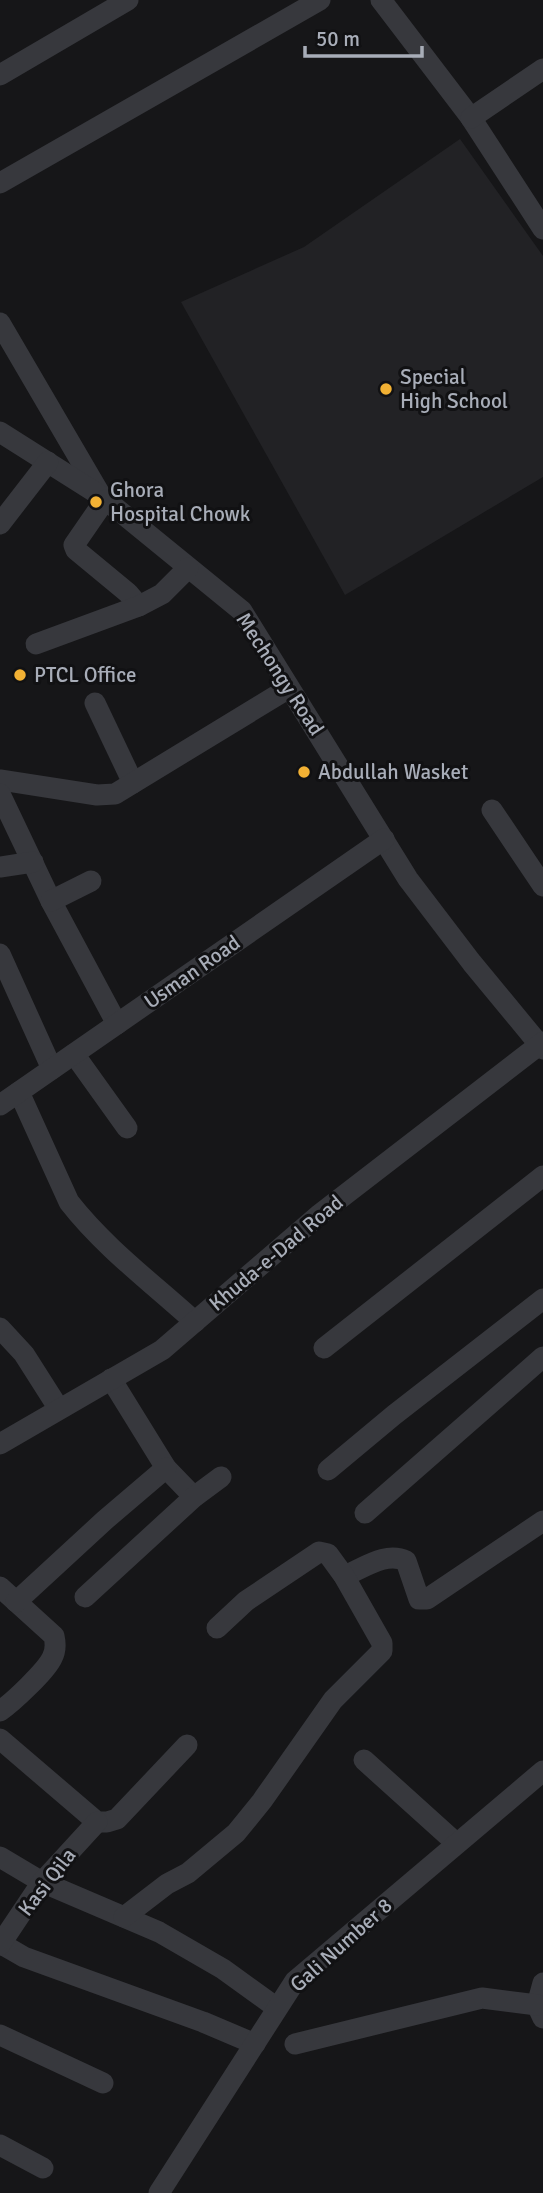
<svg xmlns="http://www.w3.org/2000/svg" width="543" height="2193" viewBox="0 0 543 2193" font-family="Signika,sans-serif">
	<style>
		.built { fill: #222225 }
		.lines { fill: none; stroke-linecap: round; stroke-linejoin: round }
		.minor { stroke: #37383d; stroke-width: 21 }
		.poi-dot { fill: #f2b134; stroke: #111113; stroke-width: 2.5 }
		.labels { text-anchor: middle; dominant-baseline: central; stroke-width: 6; stroke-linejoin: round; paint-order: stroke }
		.poi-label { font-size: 21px; fill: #a8adb8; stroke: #111113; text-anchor: start }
		.street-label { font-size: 21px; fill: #a8adb8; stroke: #111113 }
	</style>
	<rect width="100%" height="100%" fill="#161618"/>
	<path class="built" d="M460,139L543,256V477L345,595L181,302L304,247Z"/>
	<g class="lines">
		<g class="minor">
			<path d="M381,0L471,118L543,229"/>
			<path d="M0,75L128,0"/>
			<path d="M471,118L543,69"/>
			<path d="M0,183L320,0"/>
			<path d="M0,323L100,494"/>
			<path d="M0,432L101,496L242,611L408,879L472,963L543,1049"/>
			<path d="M105,500L74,545L76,550L128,593L139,606"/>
			<path d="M0,524L48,462"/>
			<path d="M36,644L139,606L162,594L188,568"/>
			<path d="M95,703L133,783"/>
			<path d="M0,780L97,795L115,794L289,688"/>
			<path d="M0,794L51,901L117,1024"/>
			<path d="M492,810L543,886"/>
			<path d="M0,867L33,862"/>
			<path d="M51,901L91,881"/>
			<path d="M0,954L52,1069"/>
			<path d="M74,1054L127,1128"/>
			<path d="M19,1092L69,1202C104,1247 152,1283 195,1322"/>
			<path d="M0,1105L384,839"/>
			<path d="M0,1328L24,1354L59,1409"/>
			<path d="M324,1348L543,1176"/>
			<path d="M111,1379L166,1468L194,1497"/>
			<path d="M0,1444L162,1350L320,1214L543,1042"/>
			<path d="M328,1470L394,1415L543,1299"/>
			<path d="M365,1513L543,1357"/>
			<path d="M344,1576C364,1568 386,1551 406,1561L419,1599H427L543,1521"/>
			<path d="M0,1587L54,1636C56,1645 56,1651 52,1658C46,1671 12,1703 0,1711"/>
			<path d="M85,1597L194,1497L221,1477"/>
			<path d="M16,1602L105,1520L166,1468"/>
			<path d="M0,1739L97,1822H107L117,1819L187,1745"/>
			<path d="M364,1760L456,1843"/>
			<path d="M0,1857L42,1882L159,1932L223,1969L277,2008"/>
			<path d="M124,1917L167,1884L188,1873L236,1833L262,1801L333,1700L382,1651V1643L344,1576L328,1554L319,1552L246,1601L217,1628"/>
			<path d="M0,1943L24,1957L203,2022L255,2044"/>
			<path d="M0,1945L42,1882L97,1822"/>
			<path d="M543,2018L537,2005L543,1983"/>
			<path d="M0,2035L103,2083"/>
			<path d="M295,2044L482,1998L537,2005"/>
			<path d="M0,2145L43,2168"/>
			<path d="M159,2193L295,1981L543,1771"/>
		</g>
	</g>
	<g class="poi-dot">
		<circle cx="386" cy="389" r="7"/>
		<circle cx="96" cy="502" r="7"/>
		<circle cx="20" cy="675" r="7"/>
		<circle cx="304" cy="772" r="7"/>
	</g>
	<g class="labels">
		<g class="poi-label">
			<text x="400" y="377">Special<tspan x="400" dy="24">High School</tspan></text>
			<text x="110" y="490">Ghora<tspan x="110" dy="24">Hospital Chowk</tspan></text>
			<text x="34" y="675">PTCL Office</text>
			<text x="318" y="772">Abdullah Wasket</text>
		</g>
		<g class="street-label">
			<text transform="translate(280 674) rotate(57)">Mechongy Road</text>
			<text transform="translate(192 972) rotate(-35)">Usman Road</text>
			<text transform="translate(276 1253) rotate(-40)">Khuda-e-Dad Road</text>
			<text transform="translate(47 1882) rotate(-52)">Kasi Qila</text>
			<text transform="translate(341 1945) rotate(-42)">Gali Number 8</text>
		</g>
	</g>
	<path d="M305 46v10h117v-10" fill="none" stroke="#a8adb8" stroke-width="3.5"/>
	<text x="316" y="46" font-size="21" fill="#a8adb8" stroke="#111113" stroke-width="5" paint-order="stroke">50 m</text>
</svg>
